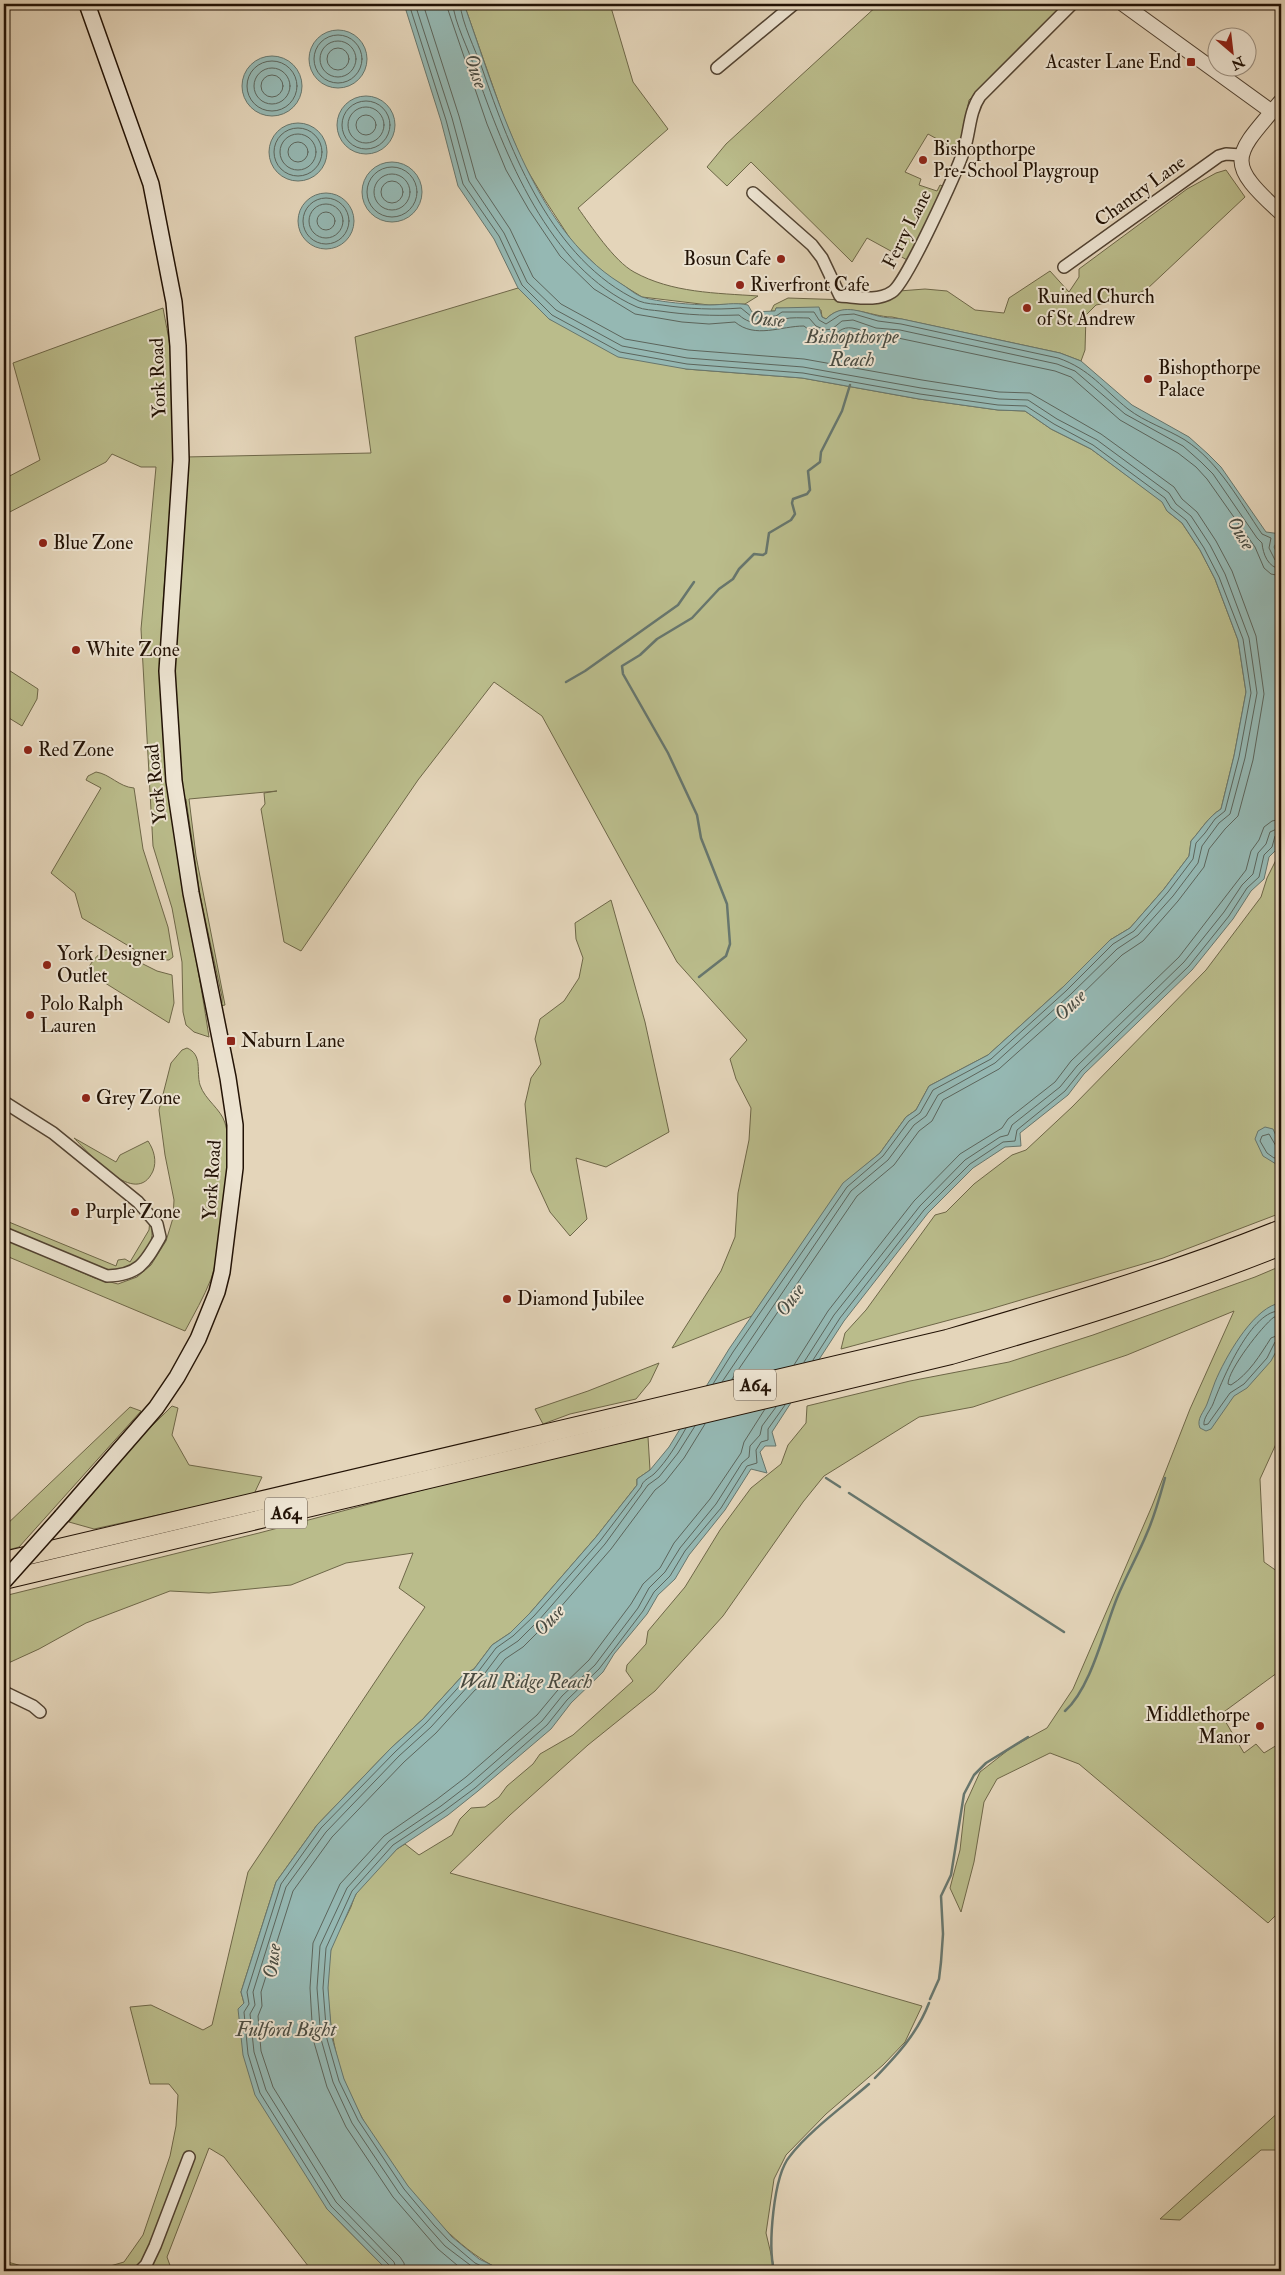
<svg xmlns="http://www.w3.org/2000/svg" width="1285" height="2275" viewBox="0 0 1285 2275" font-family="'IM FELL Double Pica',serif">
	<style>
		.green { fill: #babc8b; stroke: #6e6748 }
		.water { fill: #95b8b3; stroke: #67766d }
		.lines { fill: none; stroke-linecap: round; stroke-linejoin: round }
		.shore { stroke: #5c655c; stroke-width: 1 }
		.stream { stroke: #67766d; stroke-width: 2.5 }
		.minor-casing { stroke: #524332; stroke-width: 14 }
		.tertiary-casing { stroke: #524332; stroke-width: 16 }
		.secondary-casing { stroke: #221205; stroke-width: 18 }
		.trunk-casing { stroke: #221205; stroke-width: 20 }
		.minor { stroke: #ede4d2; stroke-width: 11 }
		.tertiary { stroke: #ede4d2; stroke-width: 14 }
		.secondary { stroke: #ede4d2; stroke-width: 15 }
		.trunk { stroke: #e4d5ba; stroke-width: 18 }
		.secondary-bridge-casing { stroke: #221205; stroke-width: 18; stroke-linecap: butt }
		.secondary-bridge { stroke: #ede4d2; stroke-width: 15 }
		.poi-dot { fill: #8f2418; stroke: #ede4d2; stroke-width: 2 }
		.labels { text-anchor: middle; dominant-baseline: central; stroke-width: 4; stroke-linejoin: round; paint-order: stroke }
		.shield { fill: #ede4d2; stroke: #5f5142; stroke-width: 1 }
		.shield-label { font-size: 18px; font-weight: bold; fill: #221205 }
		.poi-label { font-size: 19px; fill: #221205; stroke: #ede4d2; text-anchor: start }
		.street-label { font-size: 19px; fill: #221205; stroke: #ede4d2 }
		.water-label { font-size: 20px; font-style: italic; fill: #4a4c42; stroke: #ede4d2 }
	</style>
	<rect width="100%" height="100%" fill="#e4d5ba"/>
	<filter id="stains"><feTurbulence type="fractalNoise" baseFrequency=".004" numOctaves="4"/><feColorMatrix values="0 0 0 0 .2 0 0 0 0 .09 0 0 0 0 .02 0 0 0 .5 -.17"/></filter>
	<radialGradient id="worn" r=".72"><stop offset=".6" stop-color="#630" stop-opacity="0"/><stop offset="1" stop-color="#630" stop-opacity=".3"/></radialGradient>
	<g class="green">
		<path d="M464,4H610L633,82L668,129L578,208C591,226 614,261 634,272C672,293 716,293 758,296L745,304L709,305L642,297L605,274L573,243L545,200L523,163L504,118Z"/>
		<path d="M879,4H1066L969,100L959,151L928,134L905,172L921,179L919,185L937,191L940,185L943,186L909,261L867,238L852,262L751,162L727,186L707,167L726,144Z"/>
		<path d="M1226,170L1245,197L1147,289L1127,299L1096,305L1086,315L1085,350L1081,361L1060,353L892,317C870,317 844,300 826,319L822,317L821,310L776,308V311H771L774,305L788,298L879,301L899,291L925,289L947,291L975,310L1004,313L1009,298L1050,271L1069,292L1079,277V269L1187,189L1216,173Z"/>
		<path d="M518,288L549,319L686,369L802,378L919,399L998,410L1025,411L1051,429L1091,449L1163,502L1167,511L1182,523L1200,550L1215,579L1238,640L1246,692L1234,756L1221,809C1208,817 1201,830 1191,841L1189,856L1164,889L1130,928L1110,940L1063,987L988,1055L929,1086L916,1110L906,1117L880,1153L843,1184L752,1316L672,1348L721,1271L735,1237L738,1193L749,1140L751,1108L736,1079L730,1059L747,1040L677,962L542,716L494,682L418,780L301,951L284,942L261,809L265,804L264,793L277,791L189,799L196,856L225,1005L215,1007L222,1003V997L200,895L186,799H180L174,731L176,620L185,457L371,453L355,337Z"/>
		<path d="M163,308C168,335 174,363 175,390C178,481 161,572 161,662C161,789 190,912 209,1037L194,1032L186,1025L183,1012L182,962L172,908L153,846L141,629L156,467H141L112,454L106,462L4,515V479L40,460L13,363Z"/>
		<path d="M4,667L38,689L37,699L22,726L4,715Z"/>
		<path d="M96,772C110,774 119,787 134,788L143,849L168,927L173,957L169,960H152L82,918L75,893L51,873L101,788L86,780L88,776Z"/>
		<path d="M1281,850V1213L1163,1258L987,1310L841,1349L845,1333L866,1310L935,1215L946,1212L974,1184L1012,1155L1026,1150L1072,1107L1206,970L1261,897L1267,878Z"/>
		<path d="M611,900L645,1022L669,1132L606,1167L576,1158L587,1219L570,1236L550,1212L531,1171L525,1104L531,1078L541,1064L535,1039L540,1019L564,1001L579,978L583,958L576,939L575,923Z"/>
		<path d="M109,949L117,951L157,971L172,975L174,1003L169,1023L86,971C92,962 98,952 109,949Z"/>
		<path d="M187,1048C203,1055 196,1071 200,1085C205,1100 221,1109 225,1123C235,1154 222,1248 211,1279C204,1297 194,1314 185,1331L4,1255V1239L95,1278L118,1284L137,1277L151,1265L166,1241L173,1218L174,1200L165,1155L159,1110L171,1063L182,1050Z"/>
		<path d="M74,1138L116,1162L120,1155L148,1141C154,1150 157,1161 153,1171C136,1209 90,1154 74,1138Z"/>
		<path d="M150,1219C160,1250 133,1274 103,1269L4,1227V1220L116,1266L118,1260L125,1259L130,1262L149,1230Z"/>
		<path d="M1281,1266V1433L1260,1479L1264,1562L1281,1574V1670L1221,1714L1244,1753L1256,1744L1264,1753L1277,1745L1281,1749V1910L1268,1923L1079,1764L1050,1753L997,1779L984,1802L974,1862L961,1912L950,1888L960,1850L965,1805L980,1772L1012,1747L1047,1728L1073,1689L1152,1506L1190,1409L1234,1311L1127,1355L973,1407L919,1417L824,1476L803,1502L723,1616L655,1691L588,1745L510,1815L450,1873L740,1953L922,2006L905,2042L883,2065L826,2114L786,2155L774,2179L766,2233L775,2271H504C440,2245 369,2143 344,2080C332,2049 322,1981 331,1949C335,1936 343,1924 349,1911C352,1906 353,1899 356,1894C366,1877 384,1863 397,1849L405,1844L419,1855L452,1835L460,1819L471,1808L485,1807L499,1797L507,1786L533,1764L540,1754L573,1735L633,1681L626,1671L627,1665L646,1644L648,1631L685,1587L720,1530L751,1488L781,1464L788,1445L806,1423L807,1406L910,1381L1009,1362L1093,1335L1255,1277Z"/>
		<path d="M659,1363L650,1382L636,1399L570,1414L543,1424L535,1409L588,1391Z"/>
		<path d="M172,1406L178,1408L172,1435L189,1465L262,1477L254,1494L94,1529L69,1522L135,1443Z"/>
		<path d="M130,1407L141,1411L19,1547L4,1551V1527Z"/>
		<path d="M648,1437L650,1470L637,1479V1485L596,1537L530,1613L510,1633L492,1645L474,1669L463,1675L423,1719L391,1748L317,1825L276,1882L241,1992L244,2003L327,2209L388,2271H312L224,2157L209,2148L167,2257L172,2271H93L124,2262L143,2235L170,2156L176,2126L178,2095L169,2084H150L130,2007L151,2005L203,2030L212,2025L248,1872L425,1607L399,1588L413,1553L346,1563L291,1585L209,1593L170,1591L86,1623L39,1649L4,1665V1596L259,1533L506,1468Z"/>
		<path d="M1281,2110V2150H1261L1180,2220L1160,2219Z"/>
		<path d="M4,2261L40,2271H4Z"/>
	</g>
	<g class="water">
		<path d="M404,4H464C497,96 532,228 620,283C627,287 634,294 642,297C657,302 694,305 710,305C722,305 735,302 748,305L752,312L775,311L776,308L819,307L822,317L826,319C842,303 858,311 878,316C885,318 894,318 902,319L1060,353L1081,361L1132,405L1189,437L1208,454L1221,467L1266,532L1281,534L1274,547L1281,561V833L1276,850L1269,857L1264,879L1251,891L1233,919L1192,970L1084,1074L1068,1095L1020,1133L1021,1146L1005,1147L973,1168L928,1213L844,1321L772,1432L776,1446H765L760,1452L767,1473L751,1469L725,1510L689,1555L675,1579L658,1595L647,1614L614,1654L603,1672L571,1703L551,1729L478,1791L448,1815L397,1849L356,1894L331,1950L328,1988L332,2038L344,2079L362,2118L408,2186L452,2237L479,2259L504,2271H388L327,2209L255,2095L243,2055L238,2009L244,2003L241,1992L276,1882L317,1825L391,1748L423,1719L463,1675L474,1669L492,1645L510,1633L530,1613L596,1537L637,1485V1479L650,1470L669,1447L729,1349L843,1183L880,1153L906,1117L916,1110L929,1086L988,1055L1063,987L1110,940L1130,928L1164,889L1189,856L1191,841C1201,830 1208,817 1221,809L1234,756L1246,692L1238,640L1215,579L1200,550L1182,523L1167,511L1162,502L1091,449L1051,429L1025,411L998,410L919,399L802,378L686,369L618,357L549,319L518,288L494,239L458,186L441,121Z"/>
		<circle cx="338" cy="59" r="29"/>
		<circle cx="272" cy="86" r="30"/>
		<circle cx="366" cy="125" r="29"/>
		<circle cx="298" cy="152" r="29"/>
		<circle cx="392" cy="192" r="30"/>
		<circle cx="326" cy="221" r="28"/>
		<path d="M1265,1127L1273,1129L1281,1147V1159L1276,1164L1263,1156L1255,1139L1258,1131Z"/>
		<path d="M1276,1304L1281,1307V1342L1271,1361L1247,1388L1234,1396L1211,1429L1206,1431L1200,1428C1196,1419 1204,1412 1207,1404C1210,1397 1212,1389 1215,1382C1225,1358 1251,1312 1276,1304Z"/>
	</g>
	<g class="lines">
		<g class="shore">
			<path d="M409,4L446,120L463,184L499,236L522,285L552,315L620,352L687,364L803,373L920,394L998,405L1026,406L1054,424L1093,445L1165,498L1171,508L1186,520L1204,548L1219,577L1243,639L1251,693L1239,757L1225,811L1215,819L1205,833L1196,843L1193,859L1168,892L1134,931L1113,944L1066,991L991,1059L933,1090L920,1113L909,1121L883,1156L847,1187L733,1352L713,1384"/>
			<path d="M415,4L452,118L469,181L504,233L527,282L556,310L622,346L687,358L803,367L921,388L999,399L1028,400L1057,419L1097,440L1169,493L1176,504L1191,516L1210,545L1225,574L1249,638L1257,693L1245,758L1230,814L1219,823L1202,846L1198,863L1173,896L1138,935L1117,949L1070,995L995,1063L938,1095L926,1116L914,1125L888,1160L851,1191L722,1382"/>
			<path d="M423,4L459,116L476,178L510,229L533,277L561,304L625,339L688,350L804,359L922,380L999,392L1030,393L1101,434L1174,487L1182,499L1197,512L1216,541L1232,571L1256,636L1264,694L1253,760L1238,816L1225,829L1209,849L1204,867L1178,901L1143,941L1122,955L1075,1001L999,1069L943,1100L932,1121L919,1131L894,1165L857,1196L732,1379"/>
			<path d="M446,4L487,124L506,170L529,210L560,256L594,289L635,314L682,322L709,324L735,322C755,339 781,326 804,326C836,353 832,325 852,328C860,329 867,333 875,335C882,337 891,337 898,338L1055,371L1071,377L1120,420L1178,453L1196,467L1207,479L1255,547L1264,568L1271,574L1281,576"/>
			<path d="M453,4C454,22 469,50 475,69C505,154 548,268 637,307C644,310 653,310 660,311C687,315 712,316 739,315C752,327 769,324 784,319C791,317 802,318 809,318L816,326L825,330L832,329L842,321L853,320L876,328L900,330L1057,364L1075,371L1125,414L1183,446L1201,462L1213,474L1257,538L1262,543C1263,554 1268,568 1281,569"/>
			<path d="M460,4C462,23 475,49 482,68C511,153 552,260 639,301C646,304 655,304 662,305C689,309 714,310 741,308L752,317L776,316L782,312H814L819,320L826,324L840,315L854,314L878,321L901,324L1058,358C1090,369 1103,389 1128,409C1145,422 1167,429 1185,440C1219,462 1240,502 1262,534L1271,538L1269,548L1275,560L1281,562"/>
			<circle cx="338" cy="59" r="24"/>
			<circle cx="338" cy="59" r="18"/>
			<circle cx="338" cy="59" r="11"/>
			<circle cx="272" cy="86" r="25"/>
			<circle cx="272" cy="86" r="18"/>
			<circle cx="272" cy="86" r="11"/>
			<circle cx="366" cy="125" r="24"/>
			<circle cx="366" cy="125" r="18"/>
			<circle cx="366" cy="125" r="10"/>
			<circle cx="298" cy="152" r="24"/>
			<circle cx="298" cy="152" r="18"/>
			<circle cx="298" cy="152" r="10"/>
			<circle cx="392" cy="192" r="25"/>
			<circle cx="392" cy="192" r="18"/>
			<circle cx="392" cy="192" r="11"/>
			<circle cx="326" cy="221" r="23"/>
			<circle cx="326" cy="221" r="17"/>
			<circle cx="326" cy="221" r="9"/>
			<path d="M1281,1147L1276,1146L1269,1134L1262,1136L1260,1141L1267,1153L1274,1158L1281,1156"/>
			<path d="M1281,1311C1252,1308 1222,1380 1213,1404C1210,1411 1203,1418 1204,1425L1208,1424L1230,1393L1244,1384L1267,1358L1275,1342L1281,1340"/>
			<path d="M1281,1317H1274C1262,1326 1228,1370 1228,1384L1231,1385C1249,1374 1260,1355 1271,1338L1281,1334"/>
			<path d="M813,1360L840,1318L924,1210L970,1164L1003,1142L1015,1141L1017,1130L1065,1091L1081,1071L1189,966L1229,916L1247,888L1259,877L1264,855L1272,847L1275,836L1281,833"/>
			<path d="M804,1362L834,1315L920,1206L965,1160L1000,1137L1008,1135L1012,1125L1060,1087L1077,1066L1184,962L1224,912L1242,885L1253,874L1258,853L1266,844L1270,832L1281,827"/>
			<path d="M794,1365L828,1311L914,1201L960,1154L1002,1128L1008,1119L1055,1082L1071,1061L1179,957L1246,870L1251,851L1259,840L1264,827L1272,821L1281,819"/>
			<path d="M391,2271L390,2266L331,2206L260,2093L248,2054L244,2012L249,2004L247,1992L281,1884L321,1828L395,1752L426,1723L466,1679L478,1672L496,1648L513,1636L534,1616L600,1541L641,1487C643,1480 648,1479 654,1474C667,1461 677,1444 686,1428"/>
			<path d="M397,2271L394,2262L336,2202L266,2090L254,2052L250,2014L255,2005L253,1992L286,1887L326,1832L399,1756L431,1727L470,1684L482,1677L500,1653L518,1641L539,1620L605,1544L648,1485L659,1477L678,1453L695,1426"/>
			<path d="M405,2271L404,2263L400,2257L342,2198L273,2087L261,2051L258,2016L262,2006L261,1992L293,1891L332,1837L404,1762L436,1733L475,1690L487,1682L505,1659L523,1647L545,1625L611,1549L655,1490L665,1482L684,1458L705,1424"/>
			<path d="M464,2271L438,2249L393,2197L346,2127L327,2087L313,2039L310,1988L313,1943L340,1884L384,1836L436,1800L466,1777L537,1715L557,1691L589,1660L631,1604L643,1584L660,1568L674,1543L710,1499L741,1453L744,1442L765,1409"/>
			<path d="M478,2271L445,2246L429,2228L399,2193L352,2123L333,2082L321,2039L317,1988L320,1946L347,1888L389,1841L441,1806L471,1783L542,1721L562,1696L595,1665L638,1608L649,1588L665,1572L680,1548L716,1504L742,1463L749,1457L750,1446L760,1435L762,1426L776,1407"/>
			<path d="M492,2271L475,2263L449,2241L434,2225L404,2189L358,2120L339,2081L327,2039L323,1988L326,1948L352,1891L393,1845L444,1811L475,1788L547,1725L567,1700L599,1669L643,1611L654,1592L670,1576L685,1551L721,1508L747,1466L757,1463L756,1450L761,1442L768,1440V1429L785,1405"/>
		</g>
		<g class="stream">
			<path d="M566,682L585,671L678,605L694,582"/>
			<path d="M699,977L726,956L730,944L727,904L701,838L697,815L668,753L623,674L622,666L640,655L657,639L692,618L719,589L733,579L739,569L754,554L763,555L766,553L769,533L791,520L795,514L792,503L793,499L807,494L810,490L808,471L820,462L821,452L842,411L850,385"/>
			<path d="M826,1478L840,1487"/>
			<path d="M849,1493L1064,1632"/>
			<path d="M1065,1711C1091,1688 1104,1630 1117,1598C1126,1576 1138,1555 1147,1533C1155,1515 1160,1496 1165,1478"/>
			<path d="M930,1999L939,1979L941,1962L943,1934L941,1896L951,1875L964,1794L974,1775L986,1763L1028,1737"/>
			<path d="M875,2078C897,2055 917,2034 929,2003"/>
			<path d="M774,2271C768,2246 773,2176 790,2156C809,2131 845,2105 869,2084"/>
		</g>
		<defs>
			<g id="minor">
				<path d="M717,68L794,4"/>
				<path d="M753,193L812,245L822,258L840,296C857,297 877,302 892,292C906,284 957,171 964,150C970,132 969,112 980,96L1072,4"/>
				<path d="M1064,267L1219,156L1226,154L1241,155"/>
				<path d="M4,1102L53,1133L138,1202L157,1224L160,1237C145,1263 139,1275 107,1276L4,1233"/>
				<path d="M4,1692L33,1706L40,1712"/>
				<path d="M140,2271L146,2265L155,2246L189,2157"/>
			</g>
			<g id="tertiary">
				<path d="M1123,4L1272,112"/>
				<path d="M1281,101C1234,156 1223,161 1281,213"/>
			</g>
			<path id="secondary" d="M62,1516L156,1408L177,1377L198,1339L217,1292L222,1272L235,1168V1125L228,1078L191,893L174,781L167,671L181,460L178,346L174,302L151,184L87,4"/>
			<g id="trunk">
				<path d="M4,1561L947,1339C1060,1306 1172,1273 1281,1229"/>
				<path d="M4,1580L951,1355C1062,1323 1173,1289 1281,1246"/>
			</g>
		</defs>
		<use href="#minor" class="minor-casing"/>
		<use href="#tertiary" class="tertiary-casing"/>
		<use href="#secondary" class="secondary-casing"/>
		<use href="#trunk" class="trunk-casing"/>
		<use href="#minor" class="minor"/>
		<use href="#tertiary" class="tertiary"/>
		<use href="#secondary" class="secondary"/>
		<use href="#trunk" class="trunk"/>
		<defs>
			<path id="secondary-bridge" d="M4,1581L62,1516"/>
		</defs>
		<use href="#secondary-bridge" class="secondary-bridge-casing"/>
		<use href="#secondary-bridge" class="secondary-bridge"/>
	</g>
	<g class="poi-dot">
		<rect x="1186" y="57" width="10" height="10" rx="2.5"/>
		<circle cx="923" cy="160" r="5"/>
		<circle cx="781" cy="259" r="5"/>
		<circle cx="740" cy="285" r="5"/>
		<circle cx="1027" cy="308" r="5"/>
		<circle cx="1148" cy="379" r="5"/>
		<circle cx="43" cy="543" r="5"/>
		<circle cx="76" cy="650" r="5"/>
		<circle cx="28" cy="750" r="5"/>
		<circle cx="47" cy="965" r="5"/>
		<circle cx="30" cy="1015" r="5"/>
		<rect x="226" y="1036" width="10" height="10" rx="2.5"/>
		<circle cx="86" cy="1098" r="5"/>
		<circle cx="75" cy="1212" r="5"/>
		<circle cx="507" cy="1299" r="5"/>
		<circle cx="1260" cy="1726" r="5"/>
	</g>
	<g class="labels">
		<g class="shield">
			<rect x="734" y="1369.5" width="42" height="31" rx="4"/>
			<rect x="265" y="1497.5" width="42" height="31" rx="4"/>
		</g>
		<g class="shield-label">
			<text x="755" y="1385">A64</text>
			<text x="286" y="1513">A64</text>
		</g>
		<g class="poi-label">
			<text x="1181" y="62" text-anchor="end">Acaster Lane End</text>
			<text x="933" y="149">Bishopthorpe<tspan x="933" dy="22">Pre-School Playgroup</tspan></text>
			<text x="771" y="259" text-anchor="end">Bosun Cafe</text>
			<text x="750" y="285">Riverfront Cafe</text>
			<text x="1037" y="297">Ruined Church<tspan x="1037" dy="22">of St Andrew</tspan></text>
			<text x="1158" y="368">Bishopthorpe<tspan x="1158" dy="22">Palace</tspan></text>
			<text x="53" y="543">Blue Zone</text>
			<text x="86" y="650">White Zone</text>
			<text x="38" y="750">Red Zone</text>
			<text x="57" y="954">York Designer<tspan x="57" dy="22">Outlet</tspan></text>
			<text x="40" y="1004">Polo Ralph<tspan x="40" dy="22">Lauren</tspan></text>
			<text x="241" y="1041">Naburn Lane</text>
			<text x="96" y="1098">Grey Zone</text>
			<text x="85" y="1212">Purple Zone</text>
			<text x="517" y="1299">Diamond Jubilee</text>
			<text x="1250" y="1715" text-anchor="end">Middlethorpe<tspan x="1250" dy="22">Manor</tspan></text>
		</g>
		<g class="street-label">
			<text transform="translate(1140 191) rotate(-36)">Chantry Lane</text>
			<text transform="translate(907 229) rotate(-63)">Ferry Lane</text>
			<text transform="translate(158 378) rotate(-92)">York Road</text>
			<text transform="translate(156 784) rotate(-96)">York Road</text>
			<text transform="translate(212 1180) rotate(-86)">York Road</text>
		</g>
		<g class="water-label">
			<text transform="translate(476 71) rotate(71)">Ouse</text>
			<text transform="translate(767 319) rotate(5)">Ouse</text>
			<text x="852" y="336">Bishopthorpe<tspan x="852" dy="23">Reach</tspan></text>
			<text transform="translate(1241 533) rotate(59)">Ouse</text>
			<text transform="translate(1070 1005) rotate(-44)">Ouse</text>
			<text transform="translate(790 1300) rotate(-54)">Ouse</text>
			<text transform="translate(549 1620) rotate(-47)">Ouse</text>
			<text x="526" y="1681">Wall Ridge Reach</text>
			<text transform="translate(272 1961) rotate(-83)">Ouse</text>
			<text x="286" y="2029">Fulford Bight</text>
		</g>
	</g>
	<rect width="1285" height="2275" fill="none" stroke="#e4d5ba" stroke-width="20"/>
	<rect x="5" y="5" width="1275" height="2265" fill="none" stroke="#221205" stroke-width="2.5"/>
	<rect x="10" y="10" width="1265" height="2255" fill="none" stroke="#221205"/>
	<g transform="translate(1232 52) rotate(152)"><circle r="24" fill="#ede4d2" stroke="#9c9080"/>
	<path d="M0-4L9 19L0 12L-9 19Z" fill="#8f2418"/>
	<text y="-8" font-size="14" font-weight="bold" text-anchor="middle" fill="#221205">N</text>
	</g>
	<rect width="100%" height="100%" filter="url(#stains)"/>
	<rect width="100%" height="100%" fill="url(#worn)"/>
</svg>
